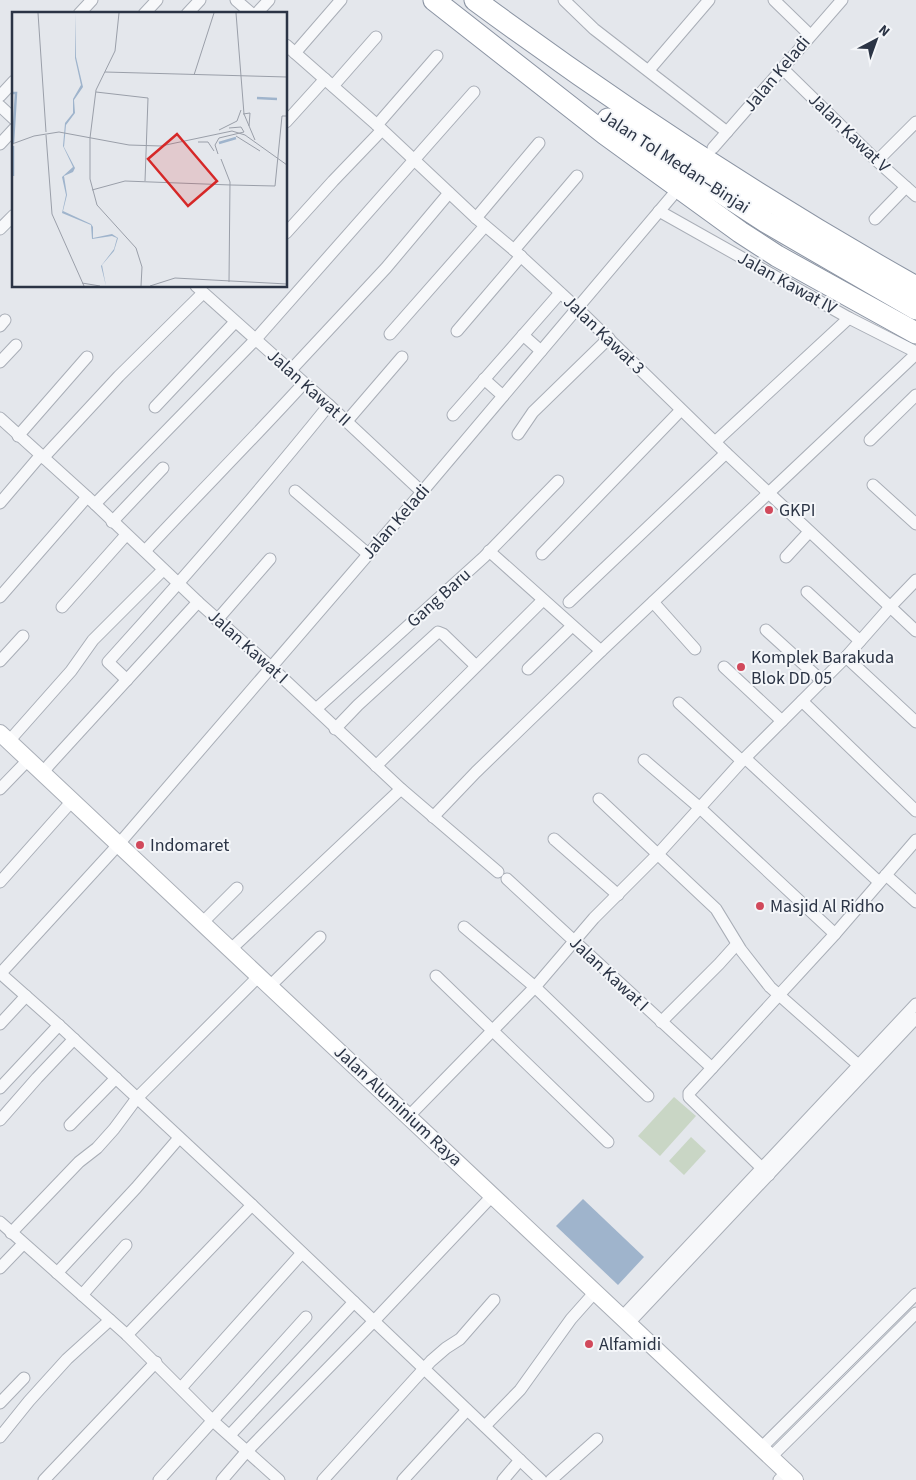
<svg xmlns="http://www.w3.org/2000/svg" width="916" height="1480" viewBox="0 0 916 1480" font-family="'Source Sans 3',sans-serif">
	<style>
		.green { fill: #c9d6c5 }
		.water { fill: #9fb4cc }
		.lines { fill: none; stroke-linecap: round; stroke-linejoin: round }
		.minor-casing { stroke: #a9aeb7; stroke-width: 13 }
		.secondary-casing { stroke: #a9aeb7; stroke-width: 18 }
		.motorway-casing { stroke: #8b94a3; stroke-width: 23 }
		.minor { stroke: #f7f8fa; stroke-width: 11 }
		.secondary { stroke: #fff; stroke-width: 16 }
		.motorway { stroke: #fff; stroke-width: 21 }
		.poi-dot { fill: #d1495b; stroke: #f4f6f9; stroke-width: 2 }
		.labels { text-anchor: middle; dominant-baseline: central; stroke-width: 4; stroke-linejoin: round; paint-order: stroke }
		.street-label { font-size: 18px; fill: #2b3445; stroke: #f4f6f9 }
		.poi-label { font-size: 18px; fill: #2b3445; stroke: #f4f6f9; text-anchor: start }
		.inset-river { fill: none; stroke: #9fb4cc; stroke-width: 2.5 }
		.inset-road { fill: none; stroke: #9a9fa9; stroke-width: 1 }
		.view { fill: #d62828; fill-opacity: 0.15; stroke: #d62828; stroke-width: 2.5 }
		.inset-edge { fill: none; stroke: #2b3445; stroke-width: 2.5 }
	</style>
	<rect width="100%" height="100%" fill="#e4e7ec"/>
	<g class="green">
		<path d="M674,1097L696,1116L660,1156L638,1136Z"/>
		<path d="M691,1137L706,1151L684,1175L669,1161Z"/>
	</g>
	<path class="water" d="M583,1199L644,1257L618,1285L556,1226Z"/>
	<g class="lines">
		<defs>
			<g id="minor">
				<path d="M236,0L252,14"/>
				<path d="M564,0L594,29L727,132"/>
				<path d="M774,0L810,35"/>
				<path d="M79,14L92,0"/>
				<path d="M144,14L157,0"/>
				<path d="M187,14L200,0"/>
				<path d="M256,14L269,0"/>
				<path d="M286,45L377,125L476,218L514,250L577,308L726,453L916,631"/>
				<path d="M295,53L341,0"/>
				<path d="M783,69L877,161L916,196"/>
				<path d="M649,70L709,0"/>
				<path d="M333,86L376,37"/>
				<path d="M0,96L14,81"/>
				<path d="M0,106L14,119"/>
				<path d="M286,122L325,79"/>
				<path d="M377,125L437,56"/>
				<path d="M0,144L14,129"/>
				<path d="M713,148L842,0"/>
				<path d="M877,161L916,122"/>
				<path d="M659,211L849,318L916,352"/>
				<path d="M476,218L539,143"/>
				<path d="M875,219L906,187"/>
				<path d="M0,229L14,215"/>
				<path d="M286,233L333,181L382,130"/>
				<path d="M514,250L577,176"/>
				<path d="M196,286L329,405L422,492"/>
				<path d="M0,326L5,320"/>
				<path d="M457,331L521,256"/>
				<path d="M390,334L485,226"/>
				<path d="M523,335L541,351"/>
				<path d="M0,362L16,345"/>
				<path d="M290,371L386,268L449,193"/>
				<path d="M484,379L503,396"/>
				<path d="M155,407L235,322"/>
				<path d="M453,415L560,293"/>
				<path d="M0,418L95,504L198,602L271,667L401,789L498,872"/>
				<path d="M347,421L402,357"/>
				<path d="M518,434L533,412L609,338"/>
				<path d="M18,436L87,357"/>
				<path d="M870,440L916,395"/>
				<path d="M715,442L849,318"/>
				<path d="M43,458L119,376L203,293"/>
				<path d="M873,485L916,524"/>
				<path d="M295,491L368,554"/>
				<path d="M0,503L40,456"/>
				<path d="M95,504L255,340L474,92"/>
				<path d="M112,522L163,468"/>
				<path d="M145,551C197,495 252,440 304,383"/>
				<path d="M489,551L601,651"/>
				<path d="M542,554L681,410"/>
				<path d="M786,557L809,532"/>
				<path d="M807,592L860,641"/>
				<path d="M0,597L87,497"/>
				<path d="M569,602L726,453"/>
				<path d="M653,602L695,649"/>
				<path d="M62,607L126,535"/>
				<path d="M217,620L270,559"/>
				<path d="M766,630L822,681"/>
				<path d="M846,657L916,722"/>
				<path d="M0,661L23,636"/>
				<path d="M724,667L782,721"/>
				<path d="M528,669L572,626"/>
				<path d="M127,680L108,662C184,578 258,493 329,405"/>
				<path d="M802,701L916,811"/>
				<path d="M679,703L742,761"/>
				<path d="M316,709L484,557L558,481"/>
				<path d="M335,729L358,705L438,632L443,634L476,666"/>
				<path d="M9,741L71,671L93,640L163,570"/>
				<path d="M745,758L879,882"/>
				<path d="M644,760L700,808L835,934"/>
				<path d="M376,766L543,600"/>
				<path d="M43,773L49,765L198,602"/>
				<path d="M0,789L29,759"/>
				<path d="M599,799L716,909L741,950L770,987L864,1070"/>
				<path d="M433,817L476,772L601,651L916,354"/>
				<path d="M554,839L618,895"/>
				<path d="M886,875L916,902"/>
				<path d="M507,879L712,1068"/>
				<path d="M0,882L72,801"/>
				<path d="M202,923L237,888"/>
				<path d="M464,927L535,987L648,1096"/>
				<path d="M230,950L401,789"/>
				<path d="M0,973L62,1028L252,1205L541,1480"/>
				<path d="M0,974L118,845L422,492L672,196"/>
				<path d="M436,976L608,1142"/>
				<path d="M270,986L320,937"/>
				<path d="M661,1022L719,964L737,944"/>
				<path d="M0,1024L26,996"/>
				<path d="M0,1088L59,1025"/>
				<path d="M409,1116L535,987L594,918L658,854L742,761L846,657L891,606L916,580"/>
				<path d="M0,1120L37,1078L74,1039"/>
				<path d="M70,1125L116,1078"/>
				<path d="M769,1175L689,1097V1093L835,934L916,840"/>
				<path d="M0,1222L127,1335L213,1421L279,1480"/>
				<path d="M11,1233L79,1162L97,1148L114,1129L137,1098L259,976"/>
				<path d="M0,1268L23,1244"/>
				<path d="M57,1273L136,1188L179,1138"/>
				<path d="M82,1295L126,1245"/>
				<path d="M622,1317L916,1004"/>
				<path d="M629,1323L916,1018"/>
				<path d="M127,1335L252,1205"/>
				<path d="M181,1388L302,1253"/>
				<path d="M0,1403L24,1378"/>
				<path d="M485,1426L520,1390L571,1319L595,1292"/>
				<path d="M230,1435L354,1302"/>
				<path d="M0,1437L29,1401L67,1359L110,1320"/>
				<path d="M760,1449L916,1294"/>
				<path d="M770,1458L916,1313"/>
				<path d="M44,1480L156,1362"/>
				<path d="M159,1480L306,1317"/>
				<path d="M222,1480L247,1451L374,1321L493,1195"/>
				<path d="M323,1480L431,1361L446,1348L460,1339L494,1300"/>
				<path d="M403,1480L467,1410"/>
				<path d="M503,1480L520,1460"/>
				<path d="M551,1480L597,1439"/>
				<path d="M779,1480L786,1473"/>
			</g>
			<path id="secondary" d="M0,733L795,1480"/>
			<g id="motorway">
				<path d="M434,0L605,134L740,232L777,256L916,333"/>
				<path d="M475,0C616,104 763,201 916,287"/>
				<path d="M608,119L766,222L916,309"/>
			</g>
		</defs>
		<use href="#minor" class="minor-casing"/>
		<use href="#secondary" class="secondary-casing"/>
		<use href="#motorway" class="motorway-casing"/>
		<use href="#minor" class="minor"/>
		<use href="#secondary" class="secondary"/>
		<use href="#motorway" class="motorway"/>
	</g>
	<g class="poi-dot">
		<circle cx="769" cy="510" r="5"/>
		<circle cx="741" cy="667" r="5"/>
		<circle cx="140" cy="845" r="5"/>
		<circle cx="760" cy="906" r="5"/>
		<circle cx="589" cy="1344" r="5"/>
	</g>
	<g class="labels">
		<g class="street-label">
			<text transform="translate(777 74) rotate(-50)">Jalan Keladi</text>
			<text transform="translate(849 133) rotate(44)">Jalan Kawat V</text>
			<text transform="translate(675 162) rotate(33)">Jalan Tol Medan–Binjai</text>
			<text transform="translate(787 283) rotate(29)">Jalan Kawat IV</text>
			<text transform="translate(604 335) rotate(44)">Jalan Kawat 3</text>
			<text transform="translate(309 388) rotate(42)">Jalan Kawat II</text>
			<text transform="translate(396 522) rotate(-49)">Jalan Keladi</text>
			<text transform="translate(439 598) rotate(-42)">Gang Baru</text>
			<text transform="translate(248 647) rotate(42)">Jalan Kawat I</text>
			<text transform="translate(609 974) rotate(43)">Jalan Kawat I</text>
			<text transform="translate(398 1106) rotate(43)">Jalan Aluminium Raya</text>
		</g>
		<g class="poi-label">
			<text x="779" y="510">GKPI</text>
			<text x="751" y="657">Komplek Barakuda<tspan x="751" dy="21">Blok DD 05</tspan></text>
			<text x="150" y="845">Indomaret</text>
			<text x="770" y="906">Masjid Al Ridho</text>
			<text x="599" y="1344">Alfamidi</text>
		</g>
	</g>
	<g transform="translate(12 12)">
		<rect width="275" height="275" fill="#e4e7ec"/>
		<path d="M64,1V45L71,75L62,88L63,101L54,113L52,135L63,156L61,160L52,164L55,183L51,199L79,212L81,215V226L100,222L106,226L102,239L90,253L94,274L89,254L102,237L105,226L100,224L80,227L79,213L50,201L54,183L50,165L61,155L51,134L53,111L61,101V87L69,73L63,46Z" fill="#9fb4cc"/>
		<path class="inset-river" d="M0,81H4L1,131M245,86L265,87M207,131L224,126M1,164V134"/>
		<path class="inset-road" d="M26,1L34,120M107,1L103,39L84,78L78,126V167L85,193L124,236L130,255L129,274M224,1L232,102L243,128M93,60L275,65M182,63L202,1M84,80L136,86L133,169M231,102L238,101L237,114M207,118L225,109L229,98M34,123L40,202L72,274M224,124L248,139M186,130H196L202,139M0,132L22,124L47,120L117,133L149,134L220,119L233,123L275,153M206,142L203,133L207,126L232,120L229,115L217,116M209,147L218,170L217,270M219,173L263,174L270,104H275M80,178L113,169L219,173M70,271L88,274M138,274L163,266L275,272"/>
		<path class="view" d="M165,122L205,169L176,194L136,147Z"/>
		<rect width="275" height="275" class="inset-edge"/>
	</g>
	<g transform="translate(876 40) rotate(41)" stroke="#f4f6f9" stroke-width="4" paint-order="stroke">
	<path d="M0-4L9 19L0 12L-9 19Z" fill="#2b3445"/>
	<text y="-8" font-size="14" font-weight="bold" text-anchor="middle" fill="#2b3445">N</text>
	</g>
</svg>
